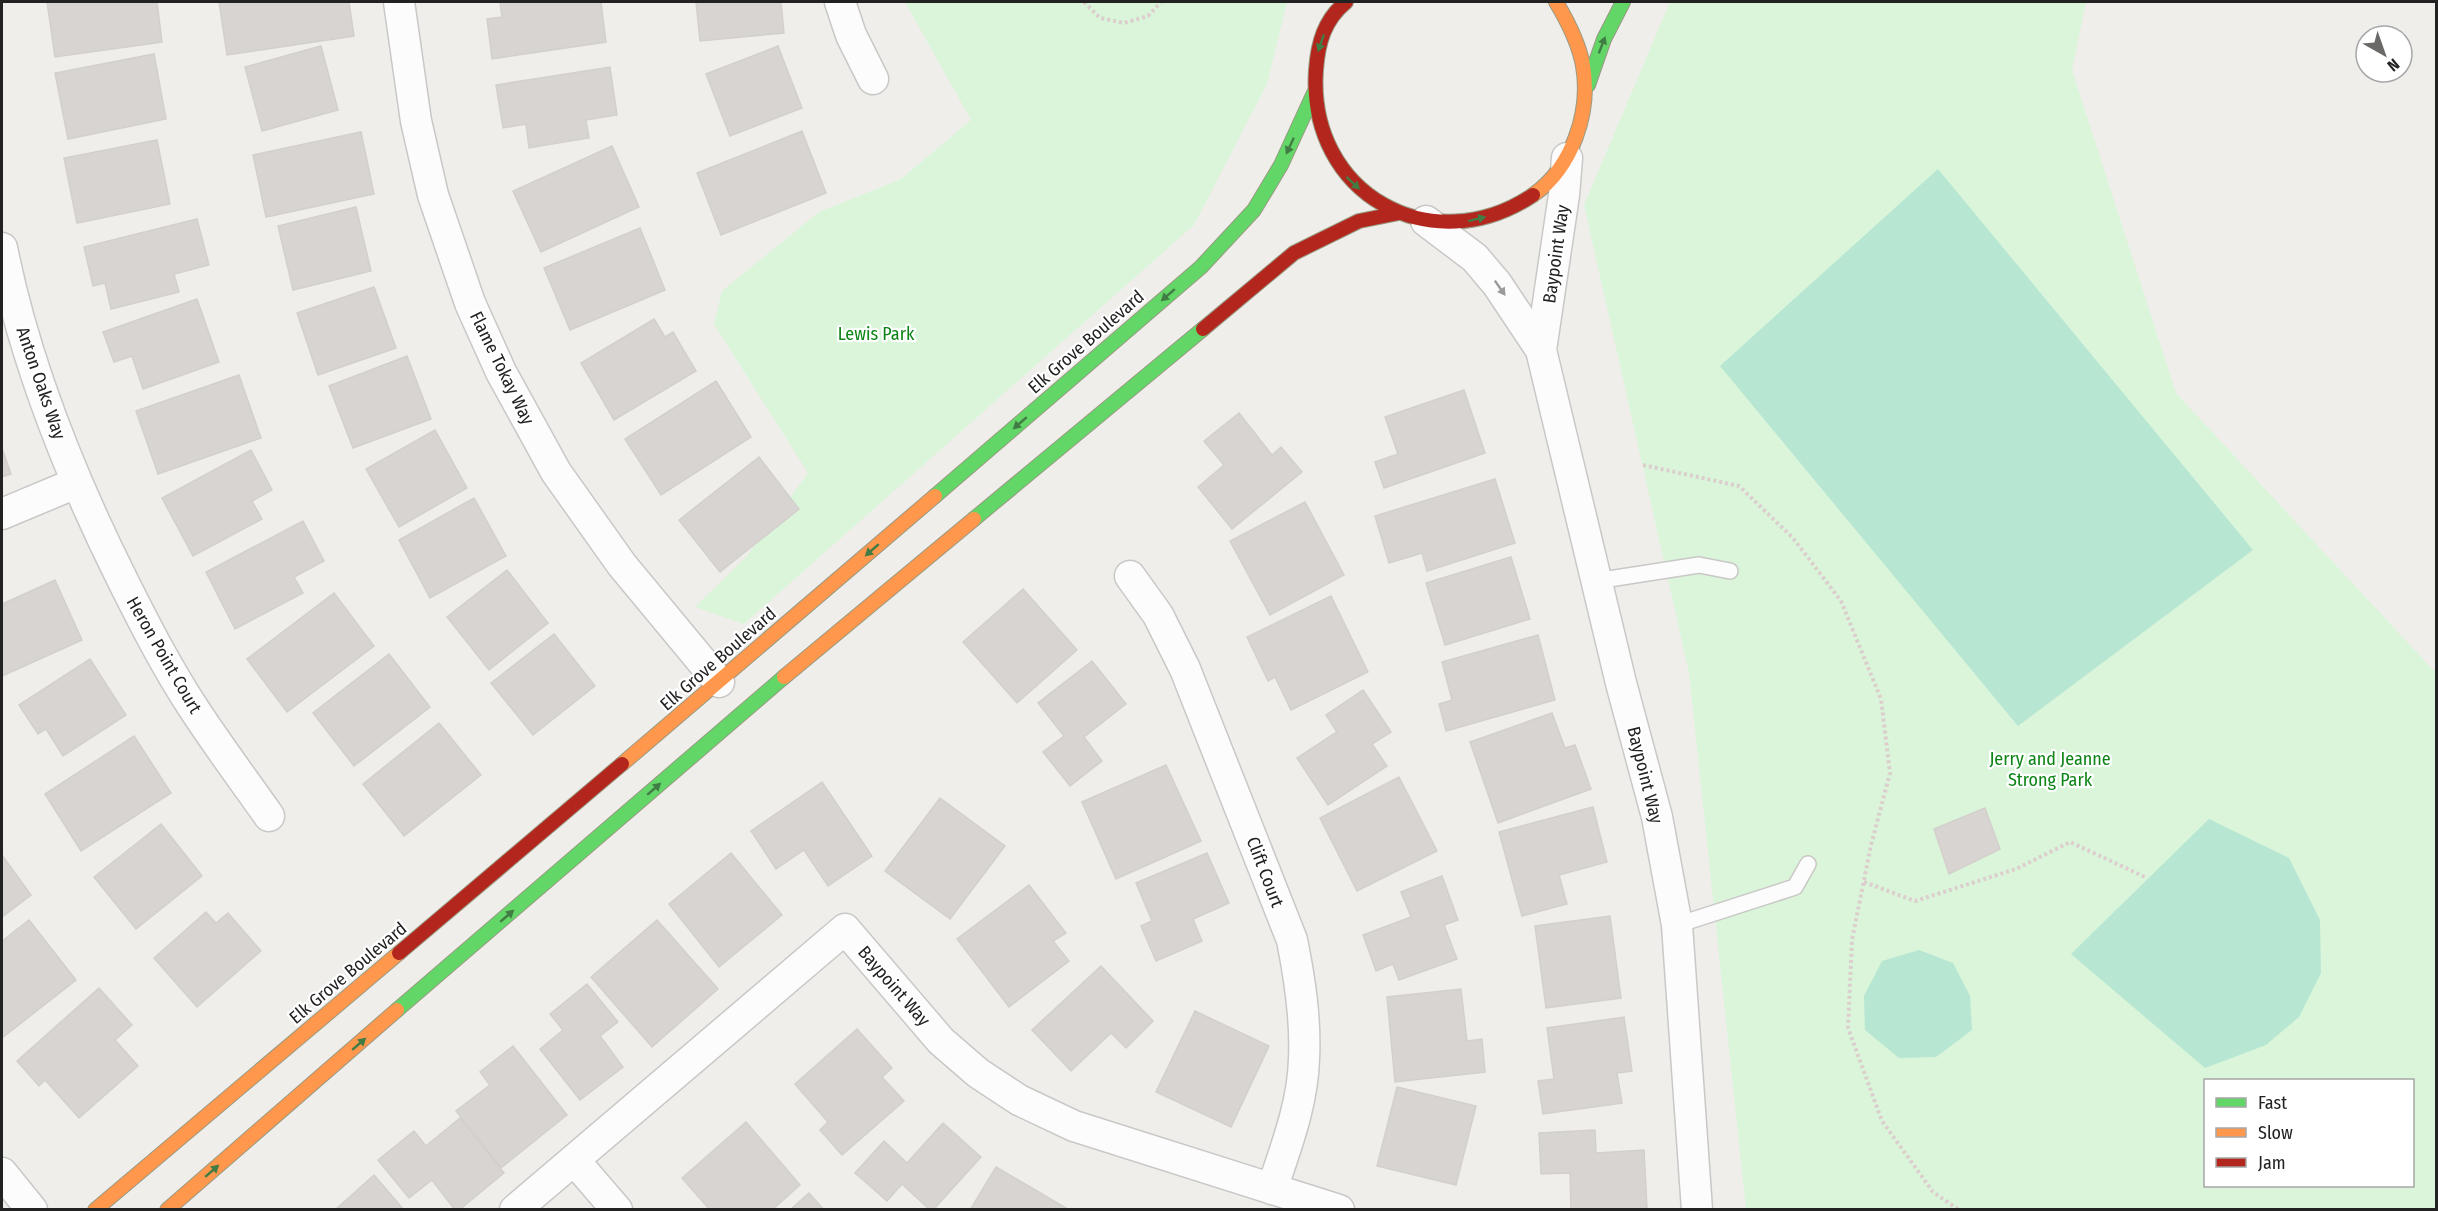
<svg xmlns="http://www.w3.org/2000/svg" width="2438" height="1211" viewBox="0 0 2438 1211" font-family="'Fira Sans Condensed',sans-serif">
	<style>
		.park { fill: #daf5da; fill-rule: evenodd }
		.pitch { fill: #b7e6d2 }
		.building { fill: #d7d4d2; stroke: #d3d0cc; stroke-width: 1.5 }
		.lines { fill: none; stroke-linecap: round; stroke-linejoin: round }
		.lane-casing { stroke: #c9c8c7; stroke-width: 18 }
		.street-casing { stroke: #c9c8c7; stroke-width: 33 }
		.fast-casing { stroke: #999a82; stroke-width: 16 }
		.slow-casing { stroke: #999a82; stroke-width: 16 }
		.jam-casing { stroke: #999a82; stroke-width: 16 }
		.path { stroke: #dccecd; stroke-width: 4; stroke-dasharray: 3 3; stroke-linecap: butt }
		.lane { stroke: #fdfcfc; stroke-width: 15 }
		.street { stroke: #fdfcfc; stroke-width: 30 }
		.fast { stroke: #63d668; stroke-width: 14 }
		.slow { stroke: #ff974d; stroke-width: 14 }
		.jam { stroke: #b3261e; stroke-width: 14 }
		.oneway { fill: #427c45 }
		.oneway2 { fill: #9a9a9a }
		.labels { text-anchor: middle; dominant-baseline: central; stroke-width: 4.5; stroke-linejoin: round; paint-order: stroke }
		.street-label { font-size: 18px; fill: #222; stroke: #fff }
		.park-label { font-size: 18px; fill: #0c8416; stroke: #fff }
	</style>
	<rect width="100%" height="100%" fill="#f0eeeb"/>
	<g class="park">
		<path d="M905,2H1287L1267,84L1194,225L744,624L695,607L746,557L808,473L714,324L722,291L819,212L901,179L971,120Z"/>
		<path d="M1670,2H2086L2072,70L2176,393L2436,673V1209H1746L1689,673L1584,205ZM2206,1080H2412V1186H2206Z"/>
	</g>
	<g class="pitch">
		<path d="M1938,169L2253,550L2018,726L1720,366Z"/>
		<path d="M2209,819L2289,858L2320,920L2321,973L2299,1017L2266,1045L2205,1068L2071,954Z"/>
		<path d="M1919,950L1953,963L1970,996L1972,1030L1936,1057L1899,1058L1865,1030L1864,996L1882,961Z"/>
	</g>
	<g class="building">
		<path d="M47,2H157L162,42L55,57Z"/>
		<path d="M219,2H349L354,36L227,55Z"/>
		<path d="M500,2H601L606,42L492,59L487,19L502,17Z"/>
		<path d="M696,2H781L784,33L700,41Z"/>
		<path d="M321,46L338,110L262,131L245,67Z"/>
		<path d="M778,46L802,108L730,136L706,74Z"/>
		<path d="M154,54L166,119L68,139L55,73Z"/>
		<path d="M610,67L617,115L586,120L589,138L529,148L526,124L503,128L496,85Z"/>
		<path d="M802,131L826,193L721,235L697,173Z"/>
		<path d="M361,132L374,194L266,217L253,155Z"/>
		<path d="M157,140L170,204L77,223L64,158Z"/>
		<path d="M612,146L639,207L541,252L513,191Z"/>
		<path d="M356,207L371,271L293,290L278,226Z"/>
		<path d="M197,219L209,265L174,274L179,292L111,309L105,283L93,286L84,247Z"/>
		<path d="M640,228L665,290L570,330L544,268Z"/>
		<path d="M374,287L396,348L318,375L297,313Z"/>
		<path d="M197,299L219,362L143,389L132,356L114,362L103,332Z"/>
		<path d="M654,319L665,337L673,332L696,371L614,420L581,363Z"/>
		<path d="M407,356L431,419L353,448L329,386Z"/>
		<path d="M239,375L261,438L158,474L136,411Z"/>
		<path d="M716,381L751,437L661,495L625,439Z"/>
		<path d="M1464,390L1485,453L1384,488L1375,462L1398,454L1385,417Z"/>
		<path d="M1239,413L1272,455L1281,447L1302,472L1232,529L1198,487L1224,465L1204,441Z"/>
		<path d="M435,430L467,488L399,527L366,469Z"/>
		<path d="M2,448L11,474L2,477Z"/>
		<path d="M251,450L272,490L252,501L262,519L193,556L162,498Z"/>
		<path d="M759,457L799,509L720,572L679,520Z"/>
		<path d="M1495,479L1515,543L1427,571L1422,553L1389,563L1375,516Z"/>
		<path d="M474,498L506,556L430,598L399,540Z"/>
		<path d="M1305,502L1344,575L1270,615L1230,541Z"/>
		<path d="M303,521L324,561L294,577L303,593L235,629L206,572Z"/>
		<path d="M1511,557L1530,619L1445,645L1426,583Z"/>
		<path d="M507,570L548,623L489,670L447,617Z"/>
		<path d="M55,580L82,640L2,676V604Z"/>
		<path d="M1023,589L1077,650L1017,703L963,642Z"/>
		<path d="M334,593L374,646L287,712L247,659Z"/>
		<path d="M1331,596L1368,672L1291,710L1275,677L1268,681L1247,637Z"/>
		<path d="M554,634L595,686L533,735L491,683Z"/>
		<path d="M1538,635L1555,700L1446,731L1439,704L1452,700L1442,662Z"/>
		<path d="M389,654L430,707L354,766L313,713Z"/>
		<path d="M90,659L126,715L63,756L46,729L38,734L19,705Z"/>
		<path d="M1092,661L1126,704L1084,737L1102,761L1070,786L1043,752L1064,736L1038,703Z"/>
		<path d="M1363,690L1391,732L1372,744L1387,766L1328,805L1297,758L1337,732L1326,715Z"/>
		<path d="M1552,713L1565,748L1575,745L1591,789L1498,823L1470,742Z"/>
		<path d="M439,723L481,775L404,836L363,784Z"/>
		<path d="M134,736L171,793L81,851L45,794Z"/>
		<path d="M1166,765L1201,841L1116,879L1082,802Z"/>
		<path d="M1399,777L1437,851L1357,891L1320,818Z"/>
		<path d="M822,782L872,856L828,886L804,850L776,869L751,831Z"/>
		<path d="M940,798L1005,846L950,919L885,871Z"/>
		<path d="M1593,807L1607,862L1559,875L1567,904L1522,916L1499,832Z"/>
		<path d="M1985,808L2000,849L1949,874L1934,829Z"/>
		<path d="M161,824L202,876L136,929L94,877Z"/>
		<path d="M731,853L782,915L719,967L669,904Z"/>
		<path d="M1207,853L1229,903L1193,919L1202,941L1156,961L1141,926L1152,921L1136,883Z"/>
		<path d="M2,855L31,895L2,917Z"/>
		<path d="M1442,876L1458,920L1444,925L1457,959L1399,980L1393,964L1376,971L1363,935L1411,917L1401,892Z"/>
		<path d="M1029,885L1066,933L1053,941L1069,961L1009,1007L957,939Z"/>
		<path d="M206,912L216,923L228,913L261,951L197,1007L154,958Z"/>
		<path d="M1610,916L1621,998L1546,1008L1535,926Z"/>
		<path d="M29,920L76,980L2,1038V941Z"/>
		<path d="M657,920L718,989L652,1047L591,977Z"/>
		<path d="M1101,966L1153,1021L1126,1048L1111,1033L1071,1071L1032,1030Z"/>
		<path d="M587,984L618,1022L600,1036L623,1067L580,1100L540,1049L563,1030L550,1014Z"/>
		<path d="M99,988L132,1025L115,1040L138,1066L79,1118L45,1080L39,1086L17,1061Z"/>
		<path d="M1461,989L1467,1041L1482,1039L1485,1072L1395,1082L1387,997Z"/>
		<path d="M1195,1011L1269,1046L1231,1127L1156,1092Z"/>
		<path d="M1624,1017L1632,1071L1617,1073L1622,1103L1543,1114L1538,1081L1554,1079L1547,1028Z"/>
		<path d="M857,1029L892,1068L882,1077L904,1101L842,1155L820,1130L828,1122L795,1084Z"/>
		<path d="M513,1046L567,1115L501,1168L456,1111L490,1085L480,1072Z"/>
		<path d="M1397,1087L1476,1106L1456,1185L1377,1166Z"/>
		<path d="M460,1118L504,1173L459,1210H455L432,1180L409,1198L378,1160L414,1131L426,1146Z"/>
		<path d="M746,1122L800,1185L772,1210H710L682,1178Z"/>
		<path d="M943,1123L981,1157L933,1210H930L902,1184L887,1201L855,1173L884,1141L907,1163Z"/>
		<path d="M1595,1130L1596,1153L1644,1150L1647,1208L1571,1210L1570,1173L1541,1174L1539,1133Z"/>
		<path d="M996,1167L1066,1208L1065,1210H970Z"/>
		<path d="M374,1175L404,1210H335Z"/>
		<path d="M809,1193L824,1210H790Z"/>
	</g>
	<g class="lines">
		<defs>
			<g id="lane">
				<path d="M1596,581L1699,565L1730,571"/>
				<path d="M1677,925L1795,887L1808,864"/>
			</g>
			<g id="street">
				<path d="M399,2L416,121L433,195L470,303L501,372L556,472L622,565L719,682"/>
				<path d="M840,2L851,35L873,79"/>
				<path d="M1426,221L1475,258L1497,284L1541,350L1621,683L1657,817L1677,925L1697,1210"/>
				<path d="M2,248C25,363 70,475 123,581C145,625 168,670 196,712C219,747 245,782 269,816"/>
				<path d="M1541,350L1564,195L1567,158"/>
				<path d="M2,514L76,483"/>
				<path d="M1130,576L1158,615L1185,669L1292,940C1300,980 1306,1019 1304,1059C1303,1103 1286,1147 1272,1189"/>
				<path d="M574,1160L617,1210"/>
				<path d="M2,1173L32,1210"/>
				<path d="M515,1210L845,929L941,1041L978,1073L1019,1100L1074,1126L1339,1210"/>
			</g>
			<g id="fast">
				<path d="M1588,85L1604,39L1623,2"/>
				<path d="M935,496L1201,267L1254,210L1281,165L1314,93"/>
				<path d="M974,519L1203,329"/>
				<path d="M397,1010L784,677"/>
			</g>
			<g id="slow">
				<path d="M1533,195C1572,168 1591,112 1583,66C1579,43 1568,22 1556,2"/>
				<path d="M784,677L974,519"/>
				<path d="M622,764L935,496"/>
				<path d="M95,1210L399,953"/>
				<path d="M167,1210L397,1010"/>
			</g>
			<g id="jam">
				<path d="M1346,2C1324,20 1318,43 1316,70C1307,194 1432,263 1533,195"/>
				<path d="M1203,329L1294,253L1359,221L1399,213"/>
				<path d="M399,953L622,764"/>
			</g>
		</defs>
		<use href="#lane" class="lane-casing"/>
		<use href="#street" class="street-casing"/>
		<use href="#fast" class="fast-casing"/>
		<use href="#slow" class="slow-casing"/>
		<use href="#jam" class="jam-casing"/>
		<g class="path">
			<path d="M1084,2L1100,18L1124,23L1148,16L1161,2"/>
			<path d="M1643,465L1739,486L1793,538L1841,601L1881,699L1890,773L1871,845L1852,940L1848,1028L1882,1121L1933,1192L1959,1210"/>
			<path d="M1864,882L1915,901L2016,869L2070,842L2145,877"/>
		</g>
		<use href="#lane" class="lane"/>
		<use href="#street" class="street"/>
		<use href="#fast" class="fast"/>
		<use href="#slow" class="slow"/>
		<use href="#jam" class="jam"/>
	</g>
	<defs><path id="oneway-solid" d="M-6-.8H1V-3.2L6.5 0L1 3.2V.8H-6Z" transform="scale(1.5)"/></defs>
	<g class="oneway">
		<use href="#oneway-solid" transform="translate(1321 43) rotate(109)"/>
		<use href="#oneway-solid" transform="translate(1602 45) rotate(-69)"/>
		<use href="#oneway-solid" transform="translate(1290 146) rotate(115)"/>
		<use href="#oneway-solid" transform="translate(1353 183) rotate(43)"/>
		<use href="#oneway-solid" transform="translate(1477 219) rotate(-14)"/>
		<use href="#oneway-solid" transform="translate(1168 295) rotate(139)"/>
		<use href="#oneway-solid" transform="translate(1020 423) rotate(139)"/>
		<use href="#oneway-solid" transform="translate(872 550) rotate(139)"/>
		<use href="#oneway-solid" transform="translate(654 789) rotate(-41)"/>
		<use href="#oneway-solid" transform="translate(507 916) rotate(-41)"/>
		<use href="#oneway-solid" transform="translate(359 1044) rotate(-41)"/>
		<use href="#oneway-solid" transform="translate(212 1171) rotate(-41)"/>
	</g>
	<use class="oneway2" href="#oneway-solid" transform="translate(1500 288) rotate(55)"/>
	<g class="labels">
		<g class="street-label">
			<text transform="translate(1556 254) rotate(-82)">Baypoint Way</text>
			<text transform="translate(1086 342) rotate(-41)">Elk Grove Boulevard</text>
			<text transform="translate(502 368) rotate(64)">Flame Tokay Way</text>
			<text transform="translate(41 383) rotate(71)">Anton Oaks Way</text>
			<text transform="translate(164 655) rotate(60)">Heron Point Court</text>
			<text transform="translate(718 659) rotate(-41)">Elk Grove Boulevard</text>
			<text transform="translate(1645 775) rotate(76)">Baypoint Way</text>
			<text transform="translate(1265 872) rotate(69)">Clift Court</text>
			<text transform="translate(348 973) rotate(-40)">Elk Grove Boulevard</text>
			<text transform="translate(894 986) rotate(49)">Baypoint Way</text>
		</g>
		<g class="park-label">
			<text x="876" y="334">Lewis Park</text>
			<text x="2050" y="759">Jerry and Jeanne<tspan x="2050" dy="21">Strong Park</tspan></text>
		</g>
	</g>
	<rect width="2438" height="1211" fill="none" stroke="#222222" stroke-width="6"/>
	<rect x="2204" y="1079" width="210" height="108" fill="#ffffff" stroke="#a7a7a7" stroke-width="1.5"/>
	<rect x="2216" y="1098" width="30" height="9" fill="#63d668" stroke="#a7a7a7" stroke-width="1.5"/>
	<text x="2258" y="1109" font-size="18" fill="#222222">Fast</text>
	<rect x="2216" y="1128" width="30" height="9" fill="#ff974d" stroke="#a7a7a7" stroke-width="1.5"/>
	<text x="2258" y="1139" font-size="18" fill="#222222">Slow</text>
	<rect x="2216" y="1158" width="30" height="9" fill="#b3261e" stroke="#a7a7a7" stroke-width="1.5"/>
	<text x="2258" y="1169" font-size="18" fill="#222222">Jam</text>
	<g transform="translate(2384 54) rotate(140)"><circle r="28" fill="#ffffff" stroke="#a7a7a7" stroke-width="1.5"/>
	<path d="M0-4.5L10 22L0 15L-10 22Z" fill="#6a6968"/>
	<text y="-9" font-size="16" font-weight="bold" text-anchor="middle" fill="#222222">N</text>
	</g>
</svg>
